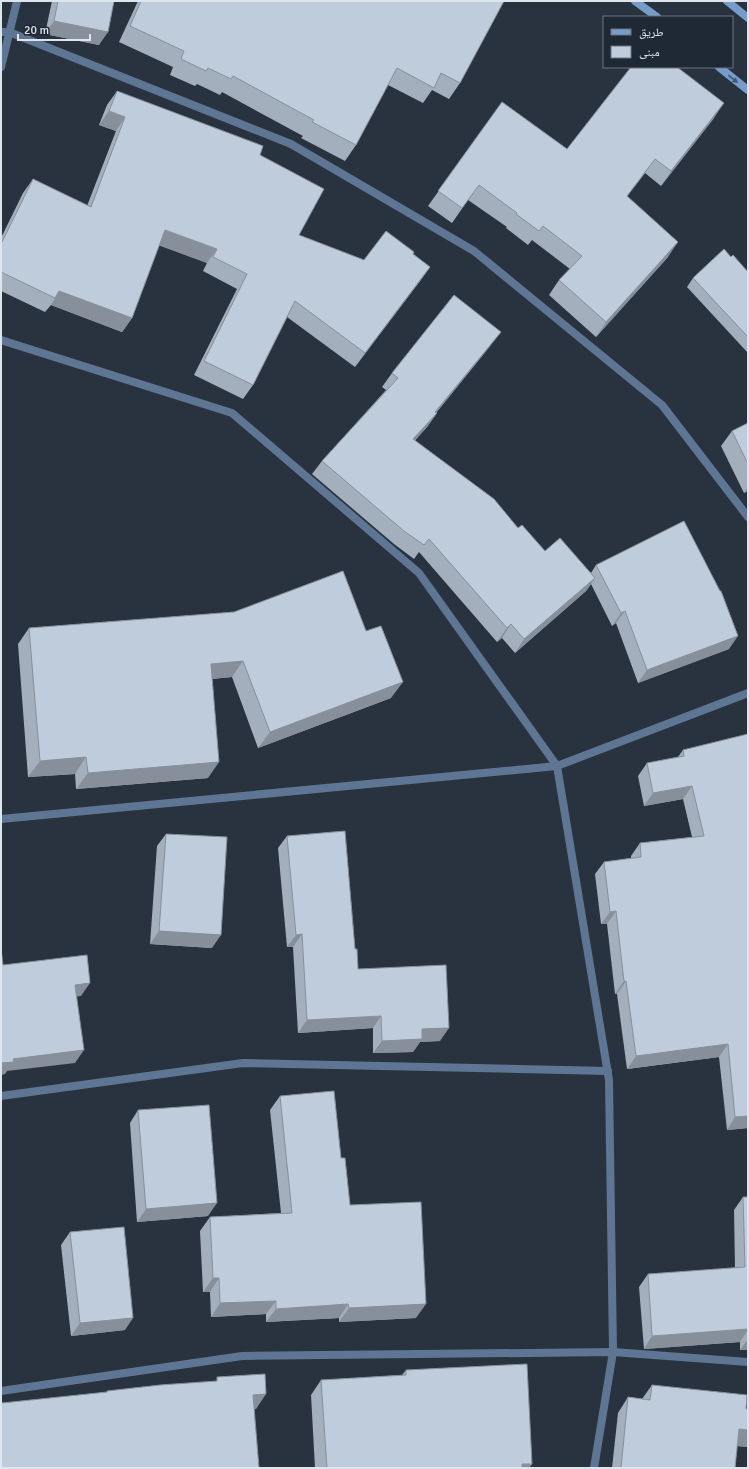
<svg xmlns="http://www.w3.org/2000/svg" width="749" height="1469" viewBox="0 0 749 1469" font-family="Signika,'Noto Naskh Arabic',sans-serif">
	<style>
		.lines { fill: none; stroke-linecap: round; stroke-linejoin: round }
		.street { stroke: #5e7693; stroke-width: 8 }
		.secondary { stroke: #769cca; stroke-width: 8 }
		.wall { fill: #a4afbd }
		.shaded-wall { fill: #868f9a }
		.building { fill: #bfccdc; stroke: #868f9a }
		.oneway { fill: #425771 }
	</style>
	<rect width="100%" height="100%" fill="#28333f"/>
	<g class="lines">
		<g class="street">
			<path d="M1,32H9L291,144L474,251L662,405L748,517"/>
			<path d="M1,67L17,1"/>
			<path d="M1,340L232,413L419,573L557,766L609,1080L613,1352L594,1468"/>
			<path d="M1,819L557,766L748,693"/>
			<path d="M1,1096L243,1063L608,1071"/>
			<path d="M1,1391L242,1356L613,1352L748,1362"/>
		</g>
		<g class="secondary">
			<path d="M635,1L657,17"/>
			<path d="M727,1L748,18"/>
			<path d="M719,67L748,90"/>
		</g>
	</g>
	<g class="wall">
		<path d="M52,1H114L99,45L45,34Z"/>
		<path d="M138,1H504L460,83L449,99L432,90L423,103L388,85L356,145L345,161L301,138L303,136L222,92L220,95L197,84L195,86L170,75L173,67L119,42Z"/>
		<path d="M117,91L260,155L299,235L364,260L413,254L430,267L420,281L355,367L287,317L253,385L243,399L194,375L237,289L203,271L207,263L159,245L132,318L122,332L51,305L45,312L1,291V238L23,193L33,179L87,206L116,131L99,125L107,105Z"/>
		<path d="M502,102L567,149L714,118L661,186L645,173L627,196L668,257L596,337L549,295L559,280L570,269L532,240L528,245L506,228L507,227L468,200L452,223L428,206Z"/>
		<path d="M731,257L748,272V353L687,287L693,278Z"/>
		<path d="M491,345L436,413H437L427,427L415,440L545,551L591,573L596,565L729,649L638,683L616,623L612,626L591,584L586,591L515,653L502,638L497,642L419,552L414,559L394,544L312,474L322,461L386,390L382,387L392,373Z"/>
		<path d="M748,423V491L744,493L721,446L732,431Z"/>
		<path d="M234,612L391,698L258,748L232,677L212,679L208,778L76,789L75,774L28,777L18,644L29,628Z"/>
		<path d="M748,734V1128L727,1130L719,1057L627,1069L617,994H615L607,924H601L595,874L604,862L631,858V856L640,843L692,837L683,799L644,806L638,776L647,763L678,757L683,750Z"/>
		<path d="M166,834L212,948L150,944L157,846Z"/>
		<path d="M287,836L355,949L358,969L440,1041L420,1042L413,1052L373,1053V1028L298,1033L293,947H287L278,848Z"/>
		<path d="M280,1096L341,1158L350,1205L416,1318L339,1322V1318L266,1322V1314L211,1317L210,1292H203L200,1231L210,1217L281,1213L270,1110Z"/>
		<path d="M138,1110L208,1216L137,1222L130,1123Z"/>
		<path d="M743,1197H748V1350H740V1342L644,1349L639,1287L648,1274L735,1268L734,1210Z"/>
		<path d="M70,1232L125,1330L71,1336L61,1245Z"/>
		<path d="M406,1370L532,1464L529,1468H315L311,1395L321,1380L402,1375Z"/>
		<path d="M652,1385L748,1409V1447L737,1446L735,1468H612L618,1413L628,1397L642,1399Z"/>
	</g>
	<g class="shaded-wall">
		<path d="M54,21L108,32L99,45L45,34Z"/>
		<path d="M724,103L714,118L661,186L671,171Z"/>
		<path d="M109,111L125,117L116,131L99,125Z"/>
		<path d="M655,159L645,173L616,211L627,196Z"/>
		<path d="M165,230L217,249L207,263L155,244Z"/>
		<path d="M678,242L668,257L596,337L606,322Z"/>
		<path d="M430,267L420,281L355,367L365,353Z"/>
		<path d="M59,291L132,318L122,332L51,305Z"/>
		<path d="M501,332L491,345L427,424L437,413L427,427L404,453L413,439Z"/>
		<path d="M748,487V491L744,493Z"/>
		<path d="M595,578L586,591L515,653L524,639Z"/>
		<path d="M625,611L616,623L612,626L621,613Z"/>
		<path d="M511,624L502,638L497,642L507,628Z"/>
		<path d="M738,636L729,649L638,683L647,670Z"/>
		<path d="M243,661L232,677L200,680L211,664Z"/>
		<path d="M403,682L391,698L258,748L270,732Z"/>
		<path d="M86,757L75,774L28,777L40,761Z"/>
		<path d="M219,762L208,778L76,789L88,773Z"/>
		<path d="M692,786L683,799L644,806L653,793Z"/>
		<path d="M616,911L607,924H601L610,912Z"/>
		<path d="M159,931L221,935L212,948L150,944Z"/>
		<path d="M302,934L293,947H287L296,935Z"/>
		<path d="M624,981H626L617,994H615Z"/>
		<path d="M90,983L81,996L67,998L75,985Z"/>
		<path d="M381,1016L373,1028L298,1033L307,1020Z"/>
		<path d="M449,1028L440,1041L420,1042L413,1052L373,1053L382,1041L422,1029Z"/>
		<path d="M728,1044L719,1057L627,1069L636,1056Z"/>
		<path d="M84,1050L75,1063L7,1071L5,1074L1,1075V1063L13,1059Z"/>
		<path d="M748,1116V1128L727,1130L735,1117Z"/>
		<path d="M217,1203L208,1216L137,1222L146,1209Z"/>
		<path d="M213,1278H219L210,1292H203Z"/>
		<path d="M276,1301L266,1314L211,1317L220,1303Z"/>
		<path d="M348,1304L339,1318L266,1322L276,1309Z"/>
		<path d="M426,1304L416,1318L339,1322L349,1308Z"/>
		<path d="M133,1318L125,1330L71,1336L80,1323Z"/>
		<path d="M748,1329V1330L740,1342L644,1349L652,1336Z"/>
		<path d="M748,1339V1350H740Z"/>
		<path d="M266,1394L256,1409L242,1410L253,1395Z"/>
		<path d="M739,1429L748,1430V1447L728,1445Z"/>
		<path d="M522,1464H532L529,1468H519Z"/>
	</g>
	<g class="building">
		<path d="M58,1H114L108,32L54,21Z"/>
		<path d="M141,1H504L460,83L441,73L434,88L397,68L356,145L312,122L314,120L233,76L231,79L208,68L206,71L181,59L184,51L130,26Z"/>
		<path d="M631,67H677L724,103L671,171L655,159L627,196L678,242L606,322L559,280L582,256L543,226L539,231L516,214L517,213L479,185L462,208L438,191L502,102L567,149Z"/>
		<path d="M117,91L263,146L260,155L324,189L299,235L364,260L386,231L414,252L413,254L430,267L365,353L295,301L253,385L204,361L247,274L213,257L217,249L165,230L132,318L59,291L55,298L1,272V244L33,179L91,207L125,117L109,111Z"/>
		<path d="M724,249L731,257L733,255L748,272V337L693,278Z"/>
		<path d="M454,295L501,332L435,412L437,413L413,439L494,499L518,528L522,525L545,551L560,538L595,578L524,639L511,624L507,628L429,539L424,545L404,531L322,461L398,378L392,373Z"/>
		<path d="M748,423V464L732,431Z"/>
		<path d="M684,521L720,591H721L738,636L647,670L625,611L621,613L596,565Z"/>
		<path d="M343,571L366,631L381,626L403,682L270,732L243,661L211,664L219,762L88,773L86,757L40,761L29,628L234,612Z"/>
		<path d="M748,734V1116L735,1117L728,1044L636,1056L626,981H624L616,911L610,912L604,862L641,857L640,843L704,836L692,786L653,793L647,763L684,756L683,750Z"/>
		<path d="M345,831L355,949H357L358,969L446,965L449,1028L422,1029V1039L382,1041L381,1016L307,1020L302,934L296,935L287,836Z"/>
		<path d="M166,834L227,837L221,935L159,931Z"/>
		<path d="M1,949L3,965L87,955L90,983L75,985L84,1050L13,1059L14,1062L1,1063Z"/>
		<path d="M334,1091L341,1158H345L350,1205L421,1202L426,1304L349,1308L348,1304L276,1309V1301L220,1303L219,1278H213L210,1217L292,1213L280,1096Z"/>
		<path d="M209,1105L217,1203L146,1209L138,1110Z"/>
		<path d="M743,1197H748V1329L652,1336L648,1274L745,1267Z"/>
		<path d="M124,1227L133,1318L80,1323L70,1232Z"/>
		<path d="M527,1364L532,1464H522V1468H327L321,1380L406,1375V1370Z"/>
		<path d="M265,1374L266,1394L253,1395L259,1468H1V1399L2,1403L107,1392V1391L160,1385L217,1381V1377Z"/>
		<path d="M652,1385L747,1395L746,1409H748V1430L739,1429L735,1468H621L628,1397L650,1400Z"/>
	</g>
	<defs><path id="oneway-solid" d="M-6-.8H1V-3.2L6.5 0L1 3.2V.8H-6Z"/></defs>
	<use class="oneway" href="#oneway-solid" transform="translate(733 79) rotate(39)"/>
	<rect width="749" height="1469" fill="none" stroke="#dfe5ed" stroke-width="4"/>
	<rect x="603" y="16" width="130" height="52" fill="#1f2935" stroke="#6c747f"/>
	<rect x="611" y="29" width="20" height="6" fill="#769cca" stroke="#6c747f"/>
	<text x="639" y="36" font-size="12" fill="#dfe5ed">طريق</text>
	<rect x="611" y="46" width="20" height="12" fill="#bfccdc" stroke="#6c747f"/>
	<text x="639" y="56" font-size="12" fill="#dfe5ed">مبنى</text>
	<path d="M18 34v6h72v-6" fill="none" stroke="#dfe5ed" stroke-width="2"/>
	<text x="24" y="34" font-size="12" fill="#dfe5ed" stroke="#1f2935" stroke-width="3" paint-order="stroke">20 m</text>
</svg>
